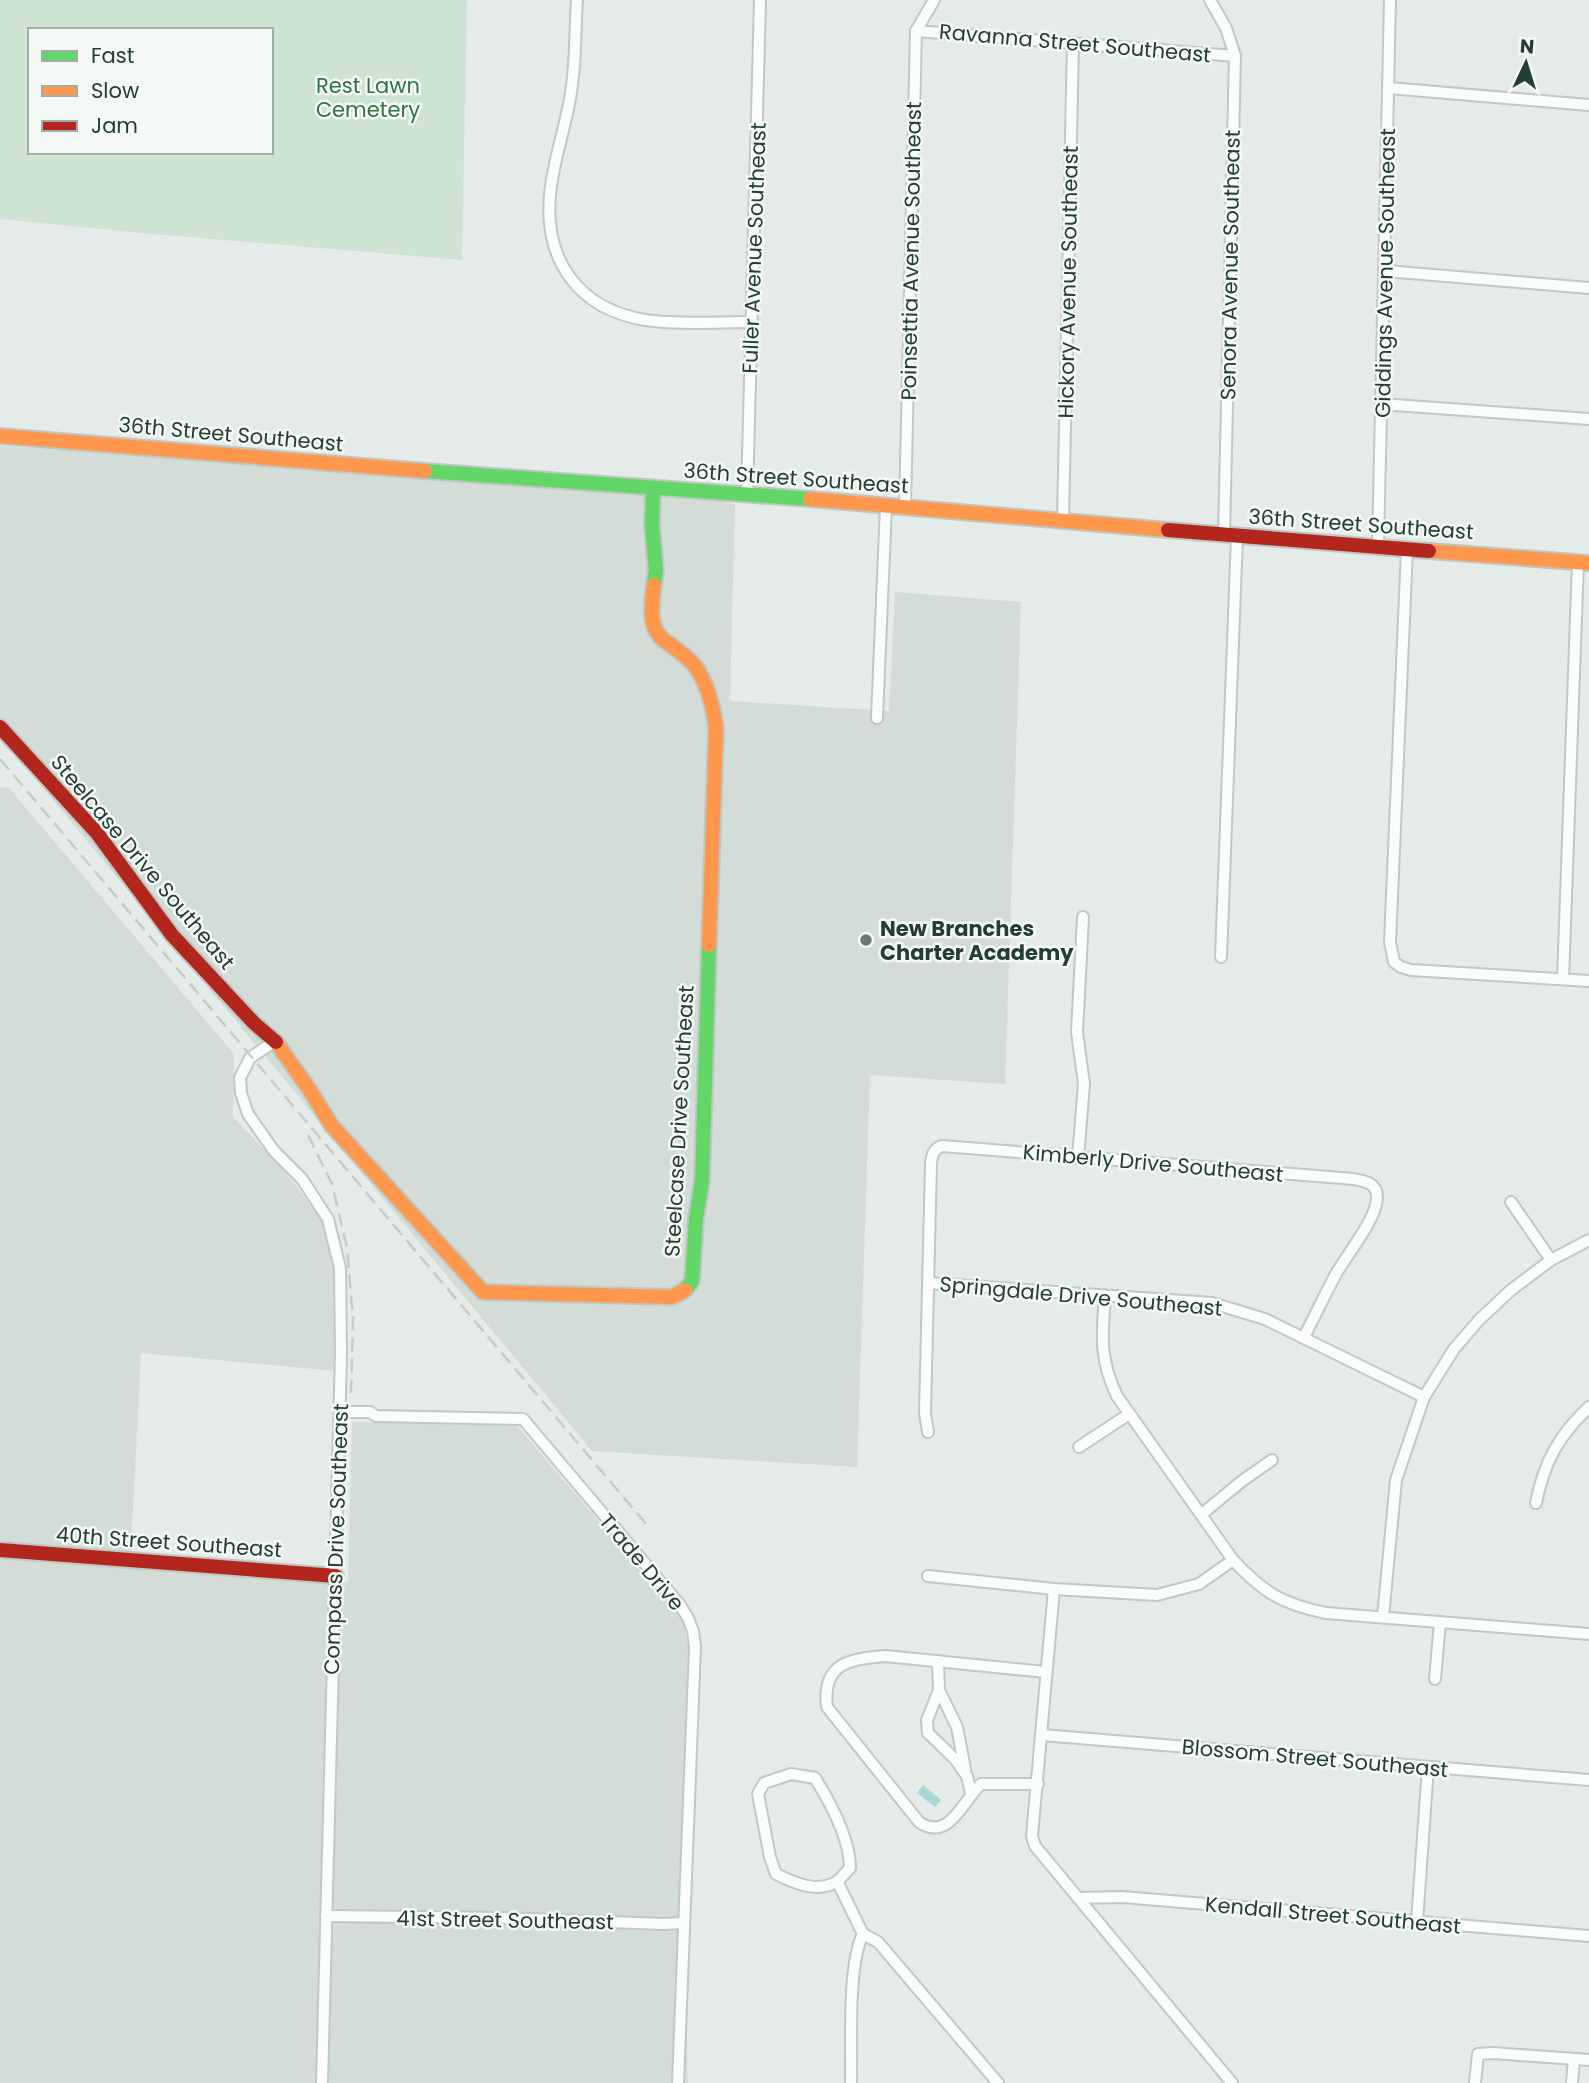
<svg xmlns="http://www.w3.org/2000/svg" width="1589" height="2083" viewBox="0 0 1589 2083" font-family="Poppins,sans-serif">
	<style>
		.built { fill: #d4dcd7 }
		.green { fill: #cfe3d2; fill-rule: evenodd }
		.water { fill: #a7d8d6 }
		.lines { fill: none; stroke-linecap: round; stroke-linejoin: round }
		.street-casing { stroke: #c2c8c5; stroke-width: 14 }
		.fast-casing { stroke: #bfc7c3; stroke-width: 18 }
		.slow-casing { stroke: #bfc7c3; stroke-width: 18 }
		.jam-casing { stroke: #bfc7c3; stroke-width: 18 }
		.street { stroke: #fbfcfc; stroke-width: 10 }
		.fast { stroke: #63d668; stroke-width: 14 }
		.slow { stroke: #ff974d; stroke-width: 14 }
		.jam { stroke: #b3261e; stroke-width: 14 }
		.rail { stroke: #c7ccc9; stroke-width: 2.5; stroke-dasharray: 14 7; stroke-linecap: butt }
		.poi-dot { fill: #677b72; stroke: #f4f9f6; stroke-width: 2.5 }
		.labels { text-anchor: middle; dominant-baseline: central; stroke-width: 5; stroke-linejoin: round; paint-order: stroke }
		.street-label { font-size: 21px; fill: #233e32; stroke: #f4f9f6 }
		.park-label { font-size: 21px; fill: #2e743c; stroke: #f4f9f6 }
		.poi-label { font-size: 21px; font-weight: bold; fill: #233e32; stroke: #f4f9f6; text-anchor: start }
	</style>
	<rect width="100%" height="100%" fill="#e5ebe8"/>
	<g class="built">
		<path d="M0,446L653,489L735,504L730,701L889,711L895,592L1021,602L1005,1084L870,1075L857,1467L592,1451L0,736Z"/>
		<path d="M0,787L9,788L234,1054L233,1117L281,1167L320,1217L332,1254L339,1307L337,1371L141,1353L130,1568L348,1582L352,1422L517,1426L682,1619L688,1645L681,1902L688,2083H0Z"/>
	</g>
	<path class="green" d="M0,0H467L462,260L141,233L0,219ZM30,30H271V152H30Z"/>
	<path class="water" d="M923,1785L941,1800L935,1807L917,1793Z"/>
	<g class="lines">
		<defs>
			<g id="street">
				<path d="M577,0C575,28 576,57 572,85C568,122 553,158 550,195C544,261 579,309 645,320C680,325 717,322 752,322"/>
				<path d="M1210,0L1226,28L1235,56L1224,535"/>
				<path d="M916,31L1235,56"/>
				<path d="M1389,88L1589,105"/>
				<path d="M1386,271L1589,288"/>
				<path d="M1381,404L1589,419"/>
				<path d="M747,495L760,0"/>
				<path d="M905,507L916,31L934,0"/>
				<path d="M1063,521L1073,43"/>
				<path d="M1378,546L1390,0"/>
				<path d="M1407,549L1390,942L1394,962L1401,967L1411,970L1589,981"/>
				<path d="M877,718L886,506"/>
				<path d="M1221,957L1237,536"/>
				<path d="M1563,979L1578,562"/>
				<path d="M275,1041L250,1058L240,1078L241,1093L248,1114L274,1151L302,1179L328,1219L340,1268L341,1353L322,2083"/>
				<path d="M1078,1158L1084,1084L1077,1032L1083,917"/>
				<path d="M1511,1202L1551,1260"/>
				<path d="M929,1283L1212,1303L1265,1319L1424,1397"/>
				<path d="M1105,1296C1102,1336 1099,1358 1117,1396L1233,1560C1264,1593 1282,1604 1326,1613L1589,1634"/>
				<path d="M340,1412H370L376,1416L523,1419L680,1605L688,1618L693,1631L695,1647L678,2083"/>
				<path d="M928,1432L925,1413L931,1163C932,1155 933,1149 942,1146L1354,1179C1365,1181 1377,1183 1377,1197C1377,1219 1347,1254 1336,1274C1325,1294 1315,1316 1304,1337"/>
				<path d="M1079,1447L1129,1414"/>
				<path d="M1536,1503C1544,1462 1559,1435 1589,1407"/>
				<path d="M1202,1514L1242,1481L1272,1460"/>
				<path d="M928,1576L1054,1589L1157,1595L1199,1584L1233,1560"/>
				<path d="M1054,1589L1032,1836L1035,1846L1232,2083"/>
				<path d="M1383,1617L1396,1480L1424,1397L1454,1349L1479,1320L1511,1290L1551,1260L1589,1240"/>
				<path d="M938,1661L939,1690L927,1720L928,1733L955,1759L967,1776L971,1793"/>
				<path d="M1435,1679L1440,1622"/>
				<path d="M939,1690L957,1727L965,1769"/>
				<path d="M1042,1735L1589,1780"/>
				<path d="M791,1774L815,1778C830,1802 850,1839 850,1868C846,1872 842,1877 838,1881C818,1894 794,1883 776,1874L770,1857L758,1794L764,1783Z"/>
				<path d="M1038,1784H981C964,1799 949,1843 919,1822L827,1707C822,1663 849,1659 885,1656L1046,1672"/>
				<path d="M837,1881L863,1934"/>
				<path d="M1078,1898L1122,1897L1589,1936"/>
				<path d="M326,1916L503,1918L664,1924L684,1923"/>
				<path d="M1417,1922L1428,1767"/>
				<path d="M863,1934L878,1942L998,2083"/>
				<path d="M851,2083C852,2045 847,1966 863,1934"/>
				<path d="M1475,2083L1478,2054L1493,2053L1589,2060"/>
				<path d="M1572,2083L1574,2059"/>
			</g>
			<g id="fast">
				<path d="M425,471L810,499"/>
				<path d="M653,489L652,526L656,570L654,585"/>
				<path d="M685,1290L692,1281L696,1218L702,1181L709,945"/>
			</g>
			<g id="slow">
				<path d="M0,436L425,471"/>
				<path d="M810,499L1168,530"/>
				<path d="M1429,551L1589,563"/>
				<path d="M654,585C652,604 647,628 665,641C676,649 686,655 695,666C708,684 713,706 716,728L709,945"/>
				<path d="M276,1042L309,1089L332,1126L483,1292L672,1297L685,1290"/>
			</g>
			<g id="jam">
				<path d="M1168,530L1429,551"/>
				<path d="M0,727L97,833L172,935L254,1023L276,1042"/>
				<path d="M0,1550L336,1576"/>
			</g>
		</defs>
		<use href="#street" class="street-casing"/>
		<use href="#fast" class="fast-casing"/>
		<use href="#slow" class="slow-casing"/>
		<use href="#jam" class="jam-casing"/>
		<use href="#street" class="street"/>
		<use href="#fast" class="fast"/>
		<use href="#slow" class="slow"/>
		<use href="#jam" class="jam"/>
		<g class="rail">
			<path d="M0,759L647,1525"/>
			<path d="M308,1135L332,1184L347,1248L353,1318L351,1393"/>
		</g>
	</g>
	<circle class="poi-dot" cx="866" cy="940" r="7"/>
	<g class="labels">
		<g class="street-label">
			<text transform="translate(1075 43) rotate(5)">Ravanna Street Southeast</text>
			<text transform="translate(754 248) rotate(-88)">Fuller Avenue Southeast</text>
			<text transform="translate(911 251) rotate(-89)">Poinsettia Avenue Southeast</text>
			<text transform="translate(1230 265) rotate(-89)">Senora Avenue Southeast</text>
			<text transform="translate(1385 273) rotate(-89)">Giddings Avenue Southeast</text>
			<text transform="translate(1068 282) rotate(-89)">Hickory Avenue Southeast</text>
			<text transform="translate(231 434) rotate(5)">36th Street Southeast</text>
			<text transform="translate(796 478) rotate(4)">36th Street Southeast</text>
			<text transform="translate(1361 524) rotate(4)">36th Street Southeast</text>
			<text transform="translate(143 862) rotate(50)">Steelcase Drive Southeast</text>
			<text transform="translate(679 1121) rotate(-87)">Steelcase Drive Southeast</text>
			<text transform="translate(1153 1163) rotate(5)">Kimberly Drive Southeast</text>
			<text transform="translate(1081 1296) rotate(5)">Springdale Drive Southeast</text>
			<text transform="translate(336 1539) rotate(-88)">Compass Drive Southeast</text>
			<text transform="translate(169 1542) rotate(4)">40th Street Southeast</text>
			<text transform="translate(642 1562) rotate(50)">Trade Drive</text>
			<text transform="translate(1315 1758) rotate(5)">Blossom Street Southeast</text>
			<text transform="translate(1333 1915) rotate(5)">Kendall Street Southeast</text>
			<text transform="translate(505 1920) rotate(1)">41st Street Southeast</text>
		</g>
		<g class="park-label">
			<text x="368" y="85">Rest Lawn<tspan x="368" dy="24">Cemetery</tspan></text>
		</g>
		<g class="poi-label">
			<text x="880" y="928">New Branches<tspan x="880" dy="24">Charter Academy</tspan></text>
		</g>
	</g>
	<rect x="28" y="28" width="245" height="126" fill="#f4f9f6" stroke="#a0aea8" stroke-width="2"/>
	<rect x="42" y="51" width="35" height="10" fill="#63d668" stroke="#a0aea8" stroke-width="2"/>
	<text x="91" y="63" font-size="21" fill="#233e32">Fast</text>
	<rect x="42" y="86" width="35" height="10" fill="#ff974d" stroke="#a0aea8" stroke-width="2"/>
	<text x="91" y="98" font-size="21" fill="#233e32">Slow</text>
	<rect x="42" y="121" width="35" height="10" fill="#b3261e" stroke="#a0aea8" stroke-width="2"/>
	<text x="91" y="133" font-size="21" fill="#233e32">Jam</text>
	<g transform="translate(1526 63) rotate(4)" stroke="#f4f9f6" stroke-width="5" paint-order="stroke">
	<path d="M0-5L12 26L0 18L-12 26Z" fill="#233e32"/>
	<text y="-10" font-size="19" font-weight="bold" text-anchor="middle" fill="#233e32">N</text>
	</g>
</svg>
